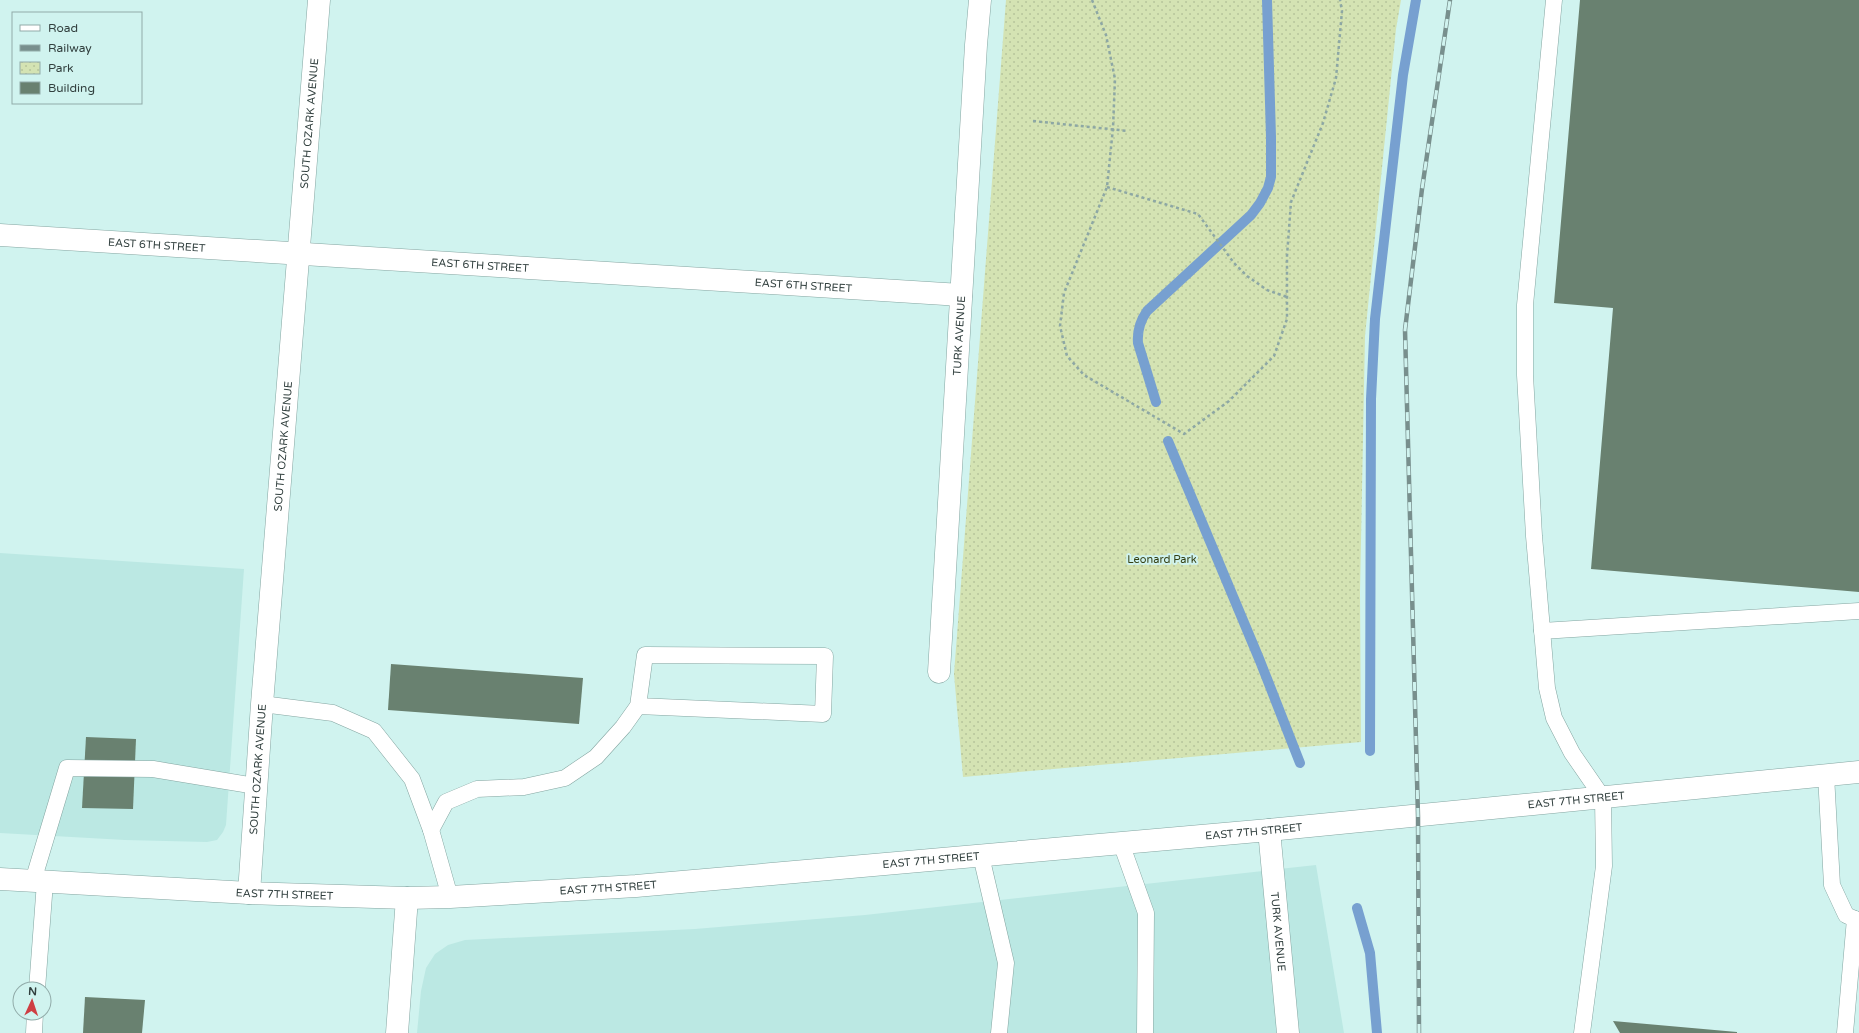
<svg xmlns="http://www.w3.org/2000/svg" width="1859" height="1033" viewBox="0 0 1859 1033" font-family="'Varela Round',sans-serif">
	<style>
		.built { fill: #bbe8e3 }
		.park { fill: url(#park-dots) }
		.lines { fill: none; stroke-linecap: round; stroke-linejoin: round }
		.stream { stroke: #77a0d0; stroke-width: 10 }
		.building { fill: #698170 }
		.service-casing { stroke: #84a5a1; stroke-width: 17 }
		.minor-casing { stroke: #84a5a1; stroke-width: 23 }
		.primary-casing { stroke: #84a5a1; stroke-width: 23 }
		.path { stroke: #8da7a4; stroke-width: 2.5; stroke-dasharray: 3 3; stroke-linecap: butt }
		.service { stroke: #fff; stroke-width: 16 }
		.minor { stroke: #fff; stroke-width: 22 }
		.primary { stroke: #fff; stroke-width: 22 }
		.rail-casing { stroke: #788f8d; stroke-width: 4.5 }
		.rail { stroke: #d0f3ef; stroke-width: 3; stroke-dasharray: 9; stroke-linecap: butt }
		.labels { text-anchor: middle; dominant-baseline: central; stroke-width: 4; stroke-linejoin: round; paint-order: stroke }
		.street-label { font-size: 11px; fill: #32403f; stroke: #d0f3ef }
		.park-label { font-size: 11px; fill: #343f12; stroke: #d0f3ef }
	</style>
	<defs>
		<pattern id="park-dots" width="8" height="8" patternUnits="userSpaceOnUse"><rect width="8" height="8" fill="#d4e3b3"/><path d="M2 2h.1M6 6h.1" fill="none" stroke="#b6c49b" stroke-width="1.8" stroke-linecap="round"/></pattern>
	</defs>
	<rect width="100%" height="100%" fill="#d0f3ef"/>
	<g class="built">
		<path d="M0,553L244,569L226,825L223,832L217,840L207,842L125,840L0,833Z"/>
		<path d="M1316,865L1344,1033H417L421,991L426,968L435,954L448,945L465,940L695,929L865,915Z"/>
	</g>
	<path class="park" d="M1006,0H1401L1396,29L1365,336L1360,592L1361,742L963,777L954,674Z"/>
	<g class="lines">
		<g class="stream">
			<path d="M1156,402L1138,343C1137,331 1140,321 1147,311L1251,215L1260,203L1268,188L1271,177V137L1267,0"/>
			<path d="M1168,441L1260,661L1300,763"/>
			<path d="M1370,751L1371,399L1375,319L1403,75L1416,0"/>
			<path d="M1357,908L1370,953L1377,1033"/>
		</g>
	</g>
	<g class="building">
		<path d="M1580,0H1859V592L1591,569L1613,308L1554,303Z"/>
		<path d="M391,664L583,678L579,724L388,710Z"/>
		<path d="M86,737L136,739L133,809L82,808Z"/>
		<path d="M85,997L145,1000L142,1033H83Z"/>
		<path d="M1613,1021L1737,1032V1033H1620Z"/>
	</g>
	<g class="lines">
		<defs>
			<g id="service">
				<path d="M1554,0L1525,305V375L1534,536L1547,688L1554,718L1572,753L1603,798L1604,866L1582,1033"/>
				<path d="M1542,631L1859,611"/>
				<path d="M262,704L333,713L374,731L412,779L431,830L450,897"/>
				<path d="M1826,775L1832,885L1846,915L1859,921"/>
				<path d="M431,830L446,802L477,789L524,787L565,778L596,757L623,727L638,706L645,655L825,656L823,714L638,706"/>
				<path d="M1121,843L1146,913L1145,1033"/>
				<path d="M981,856L1006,963L999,1033"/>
				<path d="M33,881L67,768L153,769L256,786"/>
				<path d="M37,989L45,882"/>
				<path d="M34,1033L35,1013"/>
				<path d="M1845,1033L1855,919"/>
			</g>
			<g id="minor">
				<path id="s1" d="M0,235L961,295"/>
				<path id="s2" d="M939,672L976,45L980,0"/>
				<path id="s3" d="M1269,830L1288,1033"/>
				<path id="s4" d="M249,893L262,704L319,0"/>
				<path d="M397,1033L407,898"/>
			</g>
			<g id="primary">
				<path id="s5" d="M0,879L249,893L407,898L450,897L636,886L1269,830L1859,772"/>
			</g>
		</defs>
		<use href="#service" class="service-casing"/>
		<use href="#minor" class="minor-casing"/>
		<use href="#primary" class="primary-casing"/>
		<g class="path">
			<path d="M1092,0L1106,35L1115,79L1113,128L1107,187L1064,293L1060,326L1067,356L1084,375L1184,434L1229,401L1274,356L1287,319V256L1291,202L1323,123L1336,78L1342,11L1340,0"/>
			<path d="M1033,121L1128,131"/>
			<path d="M1107,187L1198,214L1234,263L1247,276L1267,290L1287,297"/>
		</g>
		<use href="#service" class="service"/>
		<use href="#minor" class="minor"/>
		<use href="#primary" class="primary"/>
		<defs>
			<path id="rail" d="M1419,1033L1418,816L1405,330L1422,189L1450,0"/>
		</defs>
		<use href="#rail" class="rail-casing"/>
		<use href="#rail" class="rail"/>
	</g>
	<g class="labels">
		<g class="street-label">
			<text stroke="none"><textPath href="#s4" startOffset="772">SOUTH OZARK AVENUE</textPath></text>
			<text stroke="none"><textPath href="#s1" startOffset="157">EAST 6TH STREET</textPath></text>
			<text stroke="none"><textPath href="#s1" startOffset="481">EAST 6TH STREET</textPath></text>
			<text stroke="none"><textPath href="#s1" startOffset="805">EAST 6TH STREET</textPath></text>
			<text stroke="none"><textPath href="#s2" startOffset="337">TURK AVENUE</textPath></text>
			<text stroke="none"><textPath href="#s4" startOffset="448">SOUTH OZARK AVENUE</textPath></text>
			<text stroke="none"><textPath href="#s4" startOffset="124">SOUTH OZARK AVENUE</textPath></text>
			<text stroke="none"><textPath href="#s5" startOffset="1581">EAST 7TH STREET</textPath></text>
			<text stroke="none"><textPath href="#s5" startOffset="1257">EAST 7TH STREET</textPath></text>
			<text stroke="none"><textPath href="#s5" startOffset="933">EAST 7TH STREET</textPath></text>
			<text stroke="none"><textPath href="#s5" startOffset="609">EAST 7TH STREET</textPath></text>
			<text stroke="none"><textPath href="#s5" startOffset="285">EAST 7TH STREET</textPath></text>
			<text stroke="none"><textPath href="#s3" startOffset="102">TURK AVENUE</textPath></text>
		</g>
		<g class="park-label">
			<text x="1162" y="559">Leonard Park</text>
		</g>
	</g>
	<rect x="12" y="12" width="130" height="92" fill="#d0f3ef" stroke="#91aba9"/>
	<rect x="20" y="25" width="20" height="6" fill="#ffffff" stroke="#91aba9"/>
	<text x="48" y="32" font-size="12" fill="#32403f">Road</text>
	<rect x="20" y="45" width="20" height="6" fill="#788f8d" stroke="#91aba9"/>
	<text x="48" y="52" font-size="12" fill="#32403f">Railway</text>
	<rect x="20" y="62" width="20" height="12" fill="url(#park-dots)" stroke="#91aba9"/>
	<text x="48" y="72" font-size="12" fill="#32403f">Park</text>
	<rect x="20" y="82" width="20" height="12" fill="#698170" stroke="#91aba9"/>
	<text x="48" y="92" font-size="12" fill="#32403f">Building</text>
	<g transform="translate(32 1001) rotate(3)"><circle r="19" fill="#d0f3ef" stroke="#91aba9"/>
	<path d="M0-3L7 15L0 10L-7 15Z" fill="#ce3e43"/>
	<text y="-6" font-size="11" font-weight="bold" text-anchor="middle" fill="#32403f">N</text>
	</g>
</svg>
